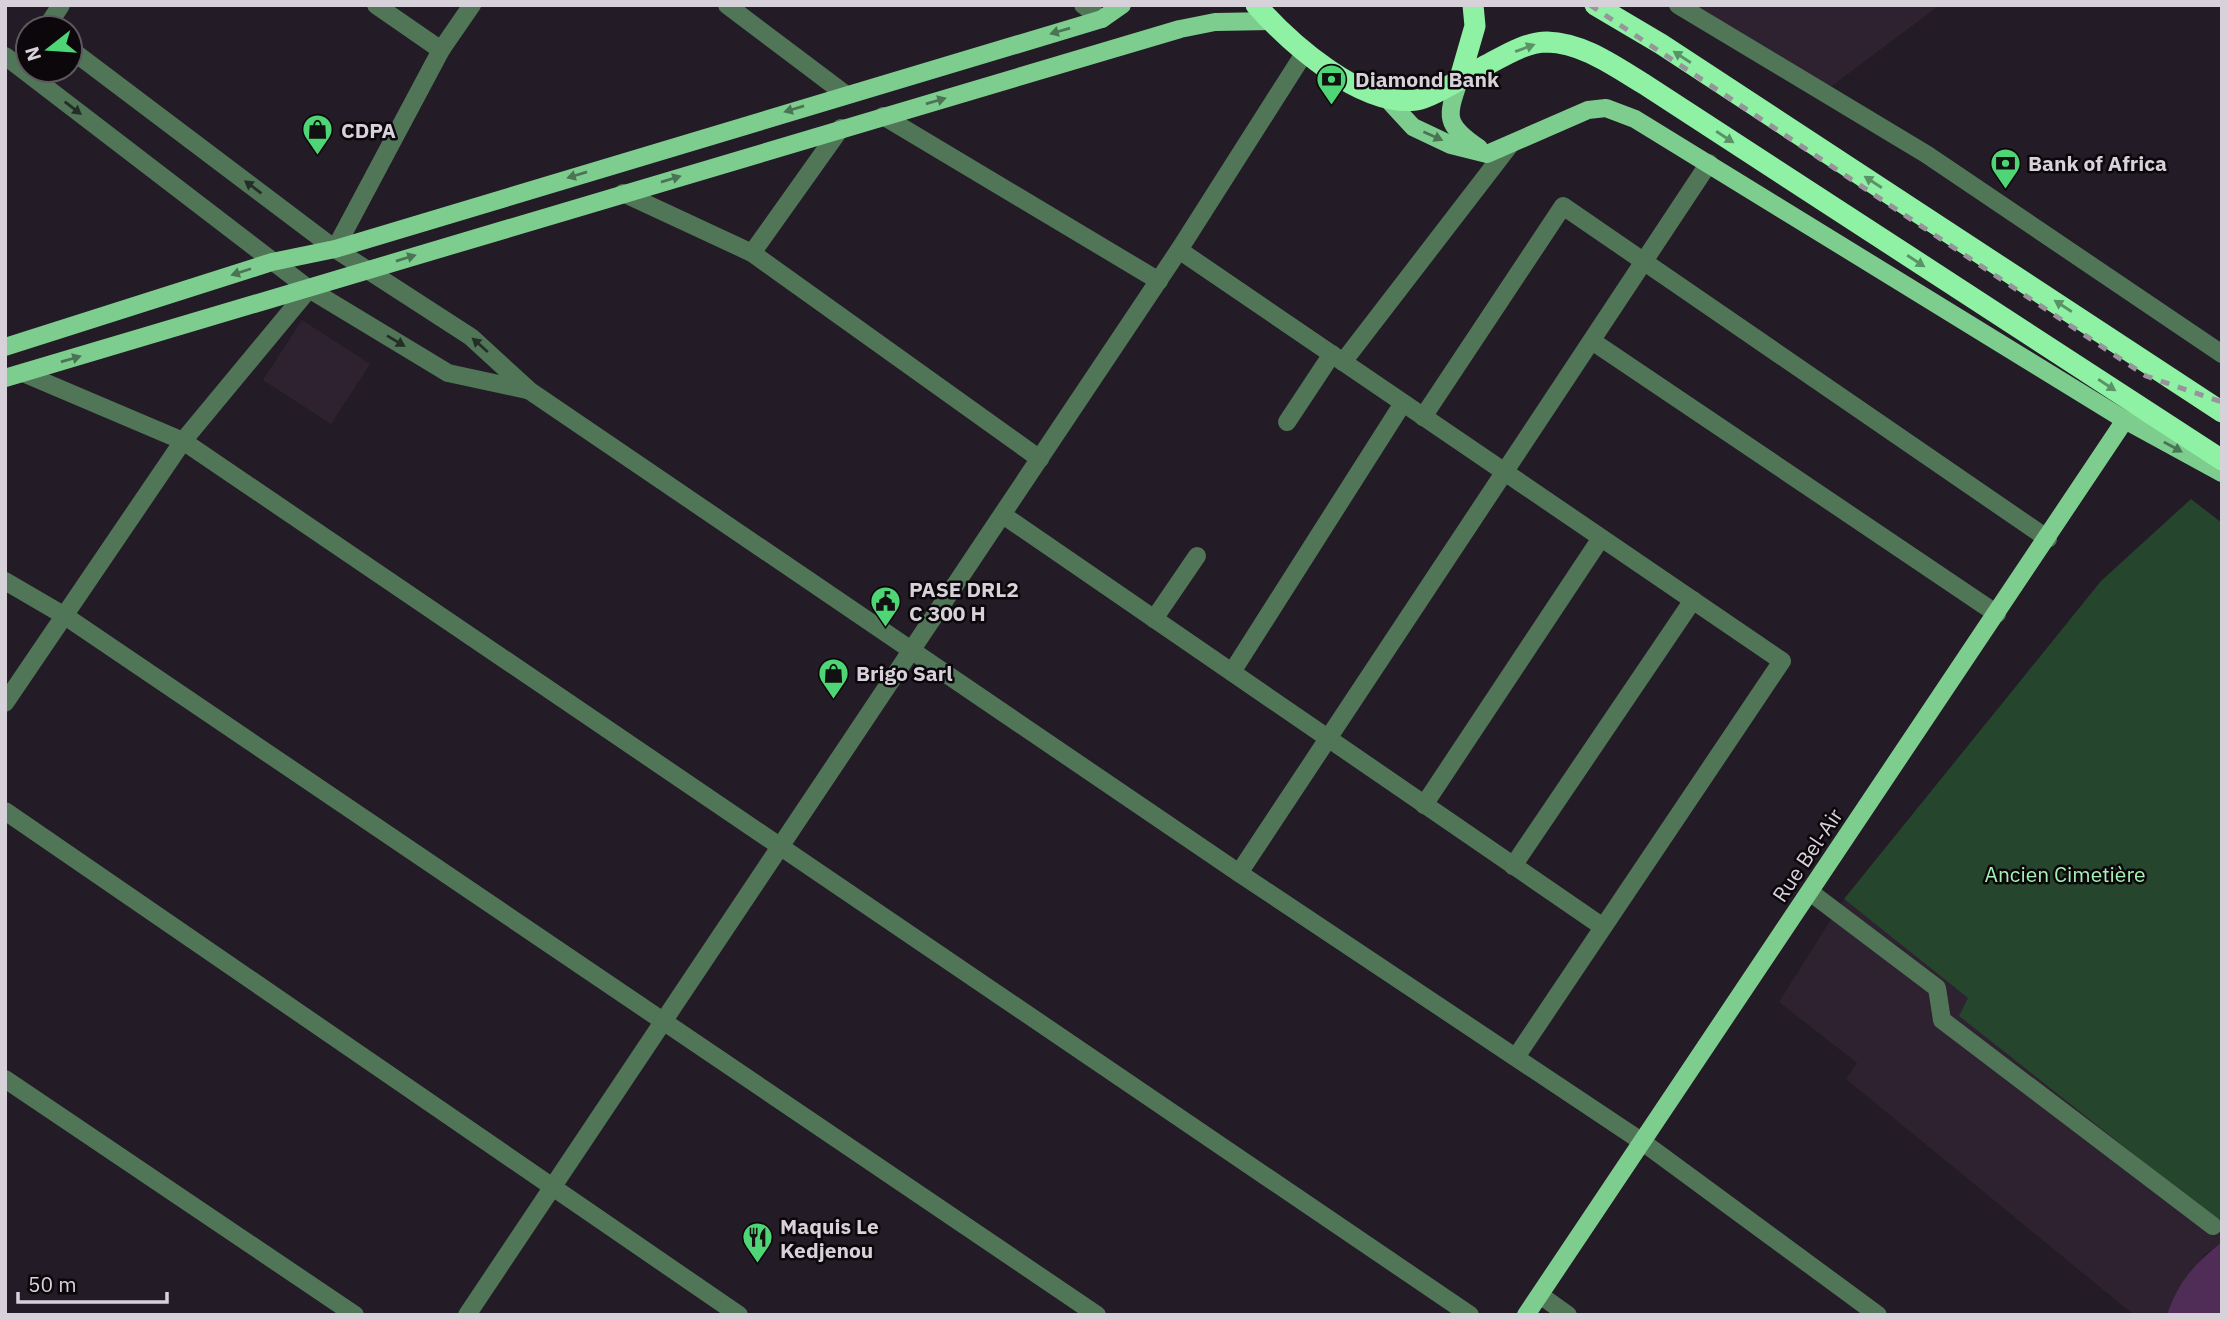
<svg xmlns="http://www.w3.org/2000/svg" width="2227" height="1320" viewBox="0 0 2227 1320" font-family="'IBM Plex Sans',sans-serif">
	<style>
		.built { fill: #2e2231 }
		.green { fill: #26452d }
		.water { fill: #4f2d57 }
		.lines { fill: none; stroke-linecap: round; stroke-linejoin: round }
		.minor { stroke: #507557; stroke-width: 18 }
		.major { stroke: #7dce8e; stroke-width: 18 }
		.highway { stroke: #8ff1a4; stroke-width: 21 }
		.rail { stroke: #99939b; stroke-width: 5; stroke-dasharray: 9 9; stroke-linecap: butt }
		.oneway { fill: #4a7453 }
		.oneway2 { fill: #5a9367 }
		.oneway3 { fill: #232e26 }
		.labels { text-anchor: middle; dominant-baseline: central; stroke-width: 5; stroke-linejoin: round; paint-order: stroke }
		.poi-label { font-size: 21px; font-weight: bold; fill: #d7d2d9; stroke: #0b070b; text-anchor: start }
		.street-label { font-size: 21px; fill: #d7d2d9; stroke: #0b070b }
		.park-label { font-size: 21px; fill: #a6f1b4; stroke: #0b070b }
	</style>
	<rect width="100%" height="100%" fill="#231b25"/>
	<g class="built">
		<path d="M1693,5H1940L1825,91Z"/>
		<path d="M302,320L370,364L331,424L263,380Z"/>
		<path d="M1844,899L1969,998L1960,1016L2222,1224V1242L2204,1255L2167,1315H2134L1846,1079L1857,1063L1779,1002Z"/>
	</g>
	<path class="green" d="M2191,499L2222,523V1224L1959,1016L1968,998L1844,899L2101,581Z"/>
	<path class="water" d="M2222,1242V1315H2167C2178,1282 2195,1263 2222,1242Z"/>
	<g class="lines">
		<g class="minor">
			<path d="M376,5L441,50"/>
			<path d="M727,5L845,94"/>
			<path d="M1083,5L1102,19"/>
			<path d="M1678,5L1926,154L2222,354"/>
			<path d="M46,28L61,5"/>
			<path d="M70,49L335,249L471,337L530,391L1239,873L1644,1143L1878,1315"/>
			<path d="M5,56L309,289L448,373L527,390"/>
			<path d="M883,116L1159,281"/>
			<path d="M623,193L752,253L1040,459"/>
			<path d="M335,249L441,50L472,5"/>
			<path d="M1179,250L1782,661L1516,1057"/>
			<path d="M752,253L841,128"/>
			<path d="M1592,341L1997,614"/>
			<path d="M1343,362L1510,145"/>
			<path d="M23,373L183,441L1470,1315"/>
			<path d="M1423,417L1563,206L2048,539"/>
			<path d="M1287,422L1332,354"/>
			<path d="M1003,515L1603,927"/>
			<path d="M5,581L65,616L1097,1315"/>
			<path d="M1154,619L1197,556"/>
			<path d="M1232,672L1403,403"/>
			<path d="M5,703L183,441L309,289"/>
			<path d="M1424,805L1601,538"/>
			<path d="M5,811L739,1315"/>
			<path d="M1513,866L1693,600"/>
			<path d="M1239,873L1709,163"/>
			<path d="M1810,892L1937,988L1942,1020L2213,1226"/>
			<path d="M5,1079L355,1315"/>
			<path d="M1540,1295L1568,1315"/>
			<path d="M467,1315L1179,250L1305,52"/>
		</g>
		<g class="major">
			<path d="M1460,78C1447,116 1443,124 1479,148"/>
			<path d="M1389,101L1413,127L1451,145L1487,154L1588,110L1606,108L1635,119L2125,420L2222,473"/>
			<path d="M5,347L272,262L335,249L1102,19L1122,5"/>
			<path d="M5,378L1180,29L1215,22L1271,21"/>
			<path d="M1526,1315L2125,420"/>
		</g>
		<g class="highway">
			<path d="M1256,5C1291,44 1361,107 1416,100C1431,98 1467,75 1483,67C1502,57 1525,42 1547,42C1583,43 1614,66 1644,84L2222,460"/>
			<path d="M1595,5L1661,44L2222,412"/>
			<path d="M1460,78L1475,26L1473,5"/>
		</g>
		<path class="rail" d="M1590,5L2146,376L2222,402"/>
	</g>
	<defs><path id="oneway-solid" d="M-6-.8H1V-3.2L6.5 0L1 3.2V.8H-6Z" transform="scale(1.75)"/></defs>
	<g class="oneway">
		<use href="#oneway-solid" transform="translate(1060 31) rotate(164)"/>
		<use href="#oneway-solid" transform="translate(936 101) rotate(-16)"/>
		<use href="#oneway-solid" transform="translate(794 109) rotate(163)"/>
		<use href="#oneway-solid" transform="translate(1433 136) rotate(24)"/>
		<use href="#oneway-solid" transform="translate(577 175) rotate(163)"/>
		<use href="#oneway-solid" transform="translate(671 179) rotate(-17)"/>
		<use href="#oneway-solid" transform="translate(406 258) rotate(-17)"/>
		<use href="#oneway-solid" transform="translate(241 272) rotate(162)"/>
		<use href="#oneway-solid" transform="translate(71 359) rotate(-16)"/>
		<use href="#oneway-solid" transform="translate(2173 447) rotate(29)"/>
	</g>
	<g class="oneway2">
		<use href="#oneway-solid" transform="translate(1525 48) rotate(-20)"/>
		<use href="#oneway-solid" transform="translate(1682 57) rotate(-147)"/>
		<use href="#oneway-solid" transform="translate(1725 137) rotate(33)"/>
		<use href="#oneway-solid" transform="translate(1873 182) rotate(-147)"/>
		<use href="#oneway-solid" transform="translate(1916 261) rotate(33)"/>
		<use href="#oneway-solid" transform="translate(2063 306) rotate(-147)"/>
		<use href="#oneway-solid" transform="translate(2107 385) rotate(33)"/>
	</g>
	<g class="oneway3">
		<use href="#oneway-solid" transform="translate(73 108) rotate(38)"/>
		<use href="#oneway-solid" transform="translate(253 187) rotate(-143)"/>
		<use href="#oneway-solid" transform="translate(396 341) rotate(31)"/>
		<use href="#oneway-solid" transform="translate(480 345) rotate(-138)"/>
	</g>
	<defs>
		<symbol id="bank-pin" viewBox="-11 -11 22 30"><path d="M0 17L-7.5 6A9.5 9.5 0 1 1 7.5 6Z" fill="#4ed676" stroke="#0b070b"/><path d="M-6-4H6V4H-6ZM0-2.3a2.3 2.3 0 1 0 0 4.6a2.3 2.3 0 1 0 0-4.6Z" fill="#111"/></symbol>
		<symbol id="shop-pin" viewBox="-11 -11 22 30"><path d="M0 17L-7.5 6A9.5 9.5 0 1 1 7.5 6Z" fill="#4ed676" stroke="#0b070b"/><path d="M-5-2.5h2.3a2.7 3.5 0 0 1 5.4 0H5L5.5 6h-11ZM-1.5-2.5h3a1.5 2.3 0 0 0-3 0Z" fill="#111"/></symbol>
		<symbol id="civic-pin" viewBox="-11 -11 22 30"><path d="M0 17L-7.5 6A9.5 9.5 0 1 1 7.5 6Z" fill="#4ed676" stroke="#0b070b"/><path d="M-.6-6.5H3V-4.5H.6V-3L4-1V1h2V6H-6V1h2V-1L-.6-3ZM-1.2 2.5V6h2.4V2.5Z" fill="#111"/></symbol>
		<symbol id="restaurant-pin" viewBox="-11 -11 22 30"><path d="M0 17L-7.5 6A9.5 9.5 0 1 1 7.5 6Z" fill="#4ed676" stroke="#0b070b"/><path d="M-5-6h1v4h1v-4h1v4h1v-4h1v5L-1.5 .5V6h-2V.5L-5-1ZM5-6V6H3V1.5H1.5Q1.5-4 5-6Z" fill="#111"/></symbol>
	</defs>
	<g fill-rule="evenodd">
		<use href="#bank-pin" x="1314" y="62" width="35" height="47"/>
		<use href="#shop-pin" x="300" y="112" width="35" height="47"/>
		<use href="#bank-pin" x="1988" y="146" width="35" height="47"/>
		<use href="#civic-pin" x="868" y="584" width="35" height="47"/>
		<use href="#shop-pin" x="816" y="656" width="35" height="47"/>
		<use href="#restaurant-pin" x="740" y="1220" width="35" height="47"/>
	</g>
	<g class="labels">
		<g class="poi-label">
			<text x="1355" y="79">Diamond Bank</text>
			<text x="341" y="130">CDPA</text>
			<text x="2028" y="163">Bank of Africa</text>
			<text x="909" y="589">PASE DRL2<tspan x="909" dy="24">C 300 H</tspan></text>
			<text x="856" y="673">Brigo Sarl</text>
			<text x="780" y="1226">Maquis Le<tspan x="780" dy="24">Kedjenou</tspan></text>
		</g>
		<g class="street-label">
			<text transform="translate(1807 855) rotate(-56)">Rue Bel-Air</text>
		</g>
		<g class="park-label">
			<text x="2065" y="874">Ancien Cimetière</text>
		</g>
	</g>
	<rect width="2227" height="1320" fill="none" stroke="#d7d2d9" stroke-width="14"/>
	<g transform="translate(49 49) rotate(253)"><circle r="33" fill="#0b070b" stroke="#5d585d" stroke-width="2"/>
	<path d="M0-5L12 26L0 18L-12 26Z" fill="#4ed676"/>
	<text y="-10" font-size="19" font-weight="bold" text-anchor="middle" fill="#d7d2d9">N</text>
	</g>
	<path d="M18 1292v10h149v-10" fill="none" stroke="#d7d2d9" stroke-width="3.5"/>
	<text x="28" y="1292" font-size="21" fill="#d7d2d9" stroke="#0b070b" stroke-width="5" paint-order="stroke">50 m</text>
</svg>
